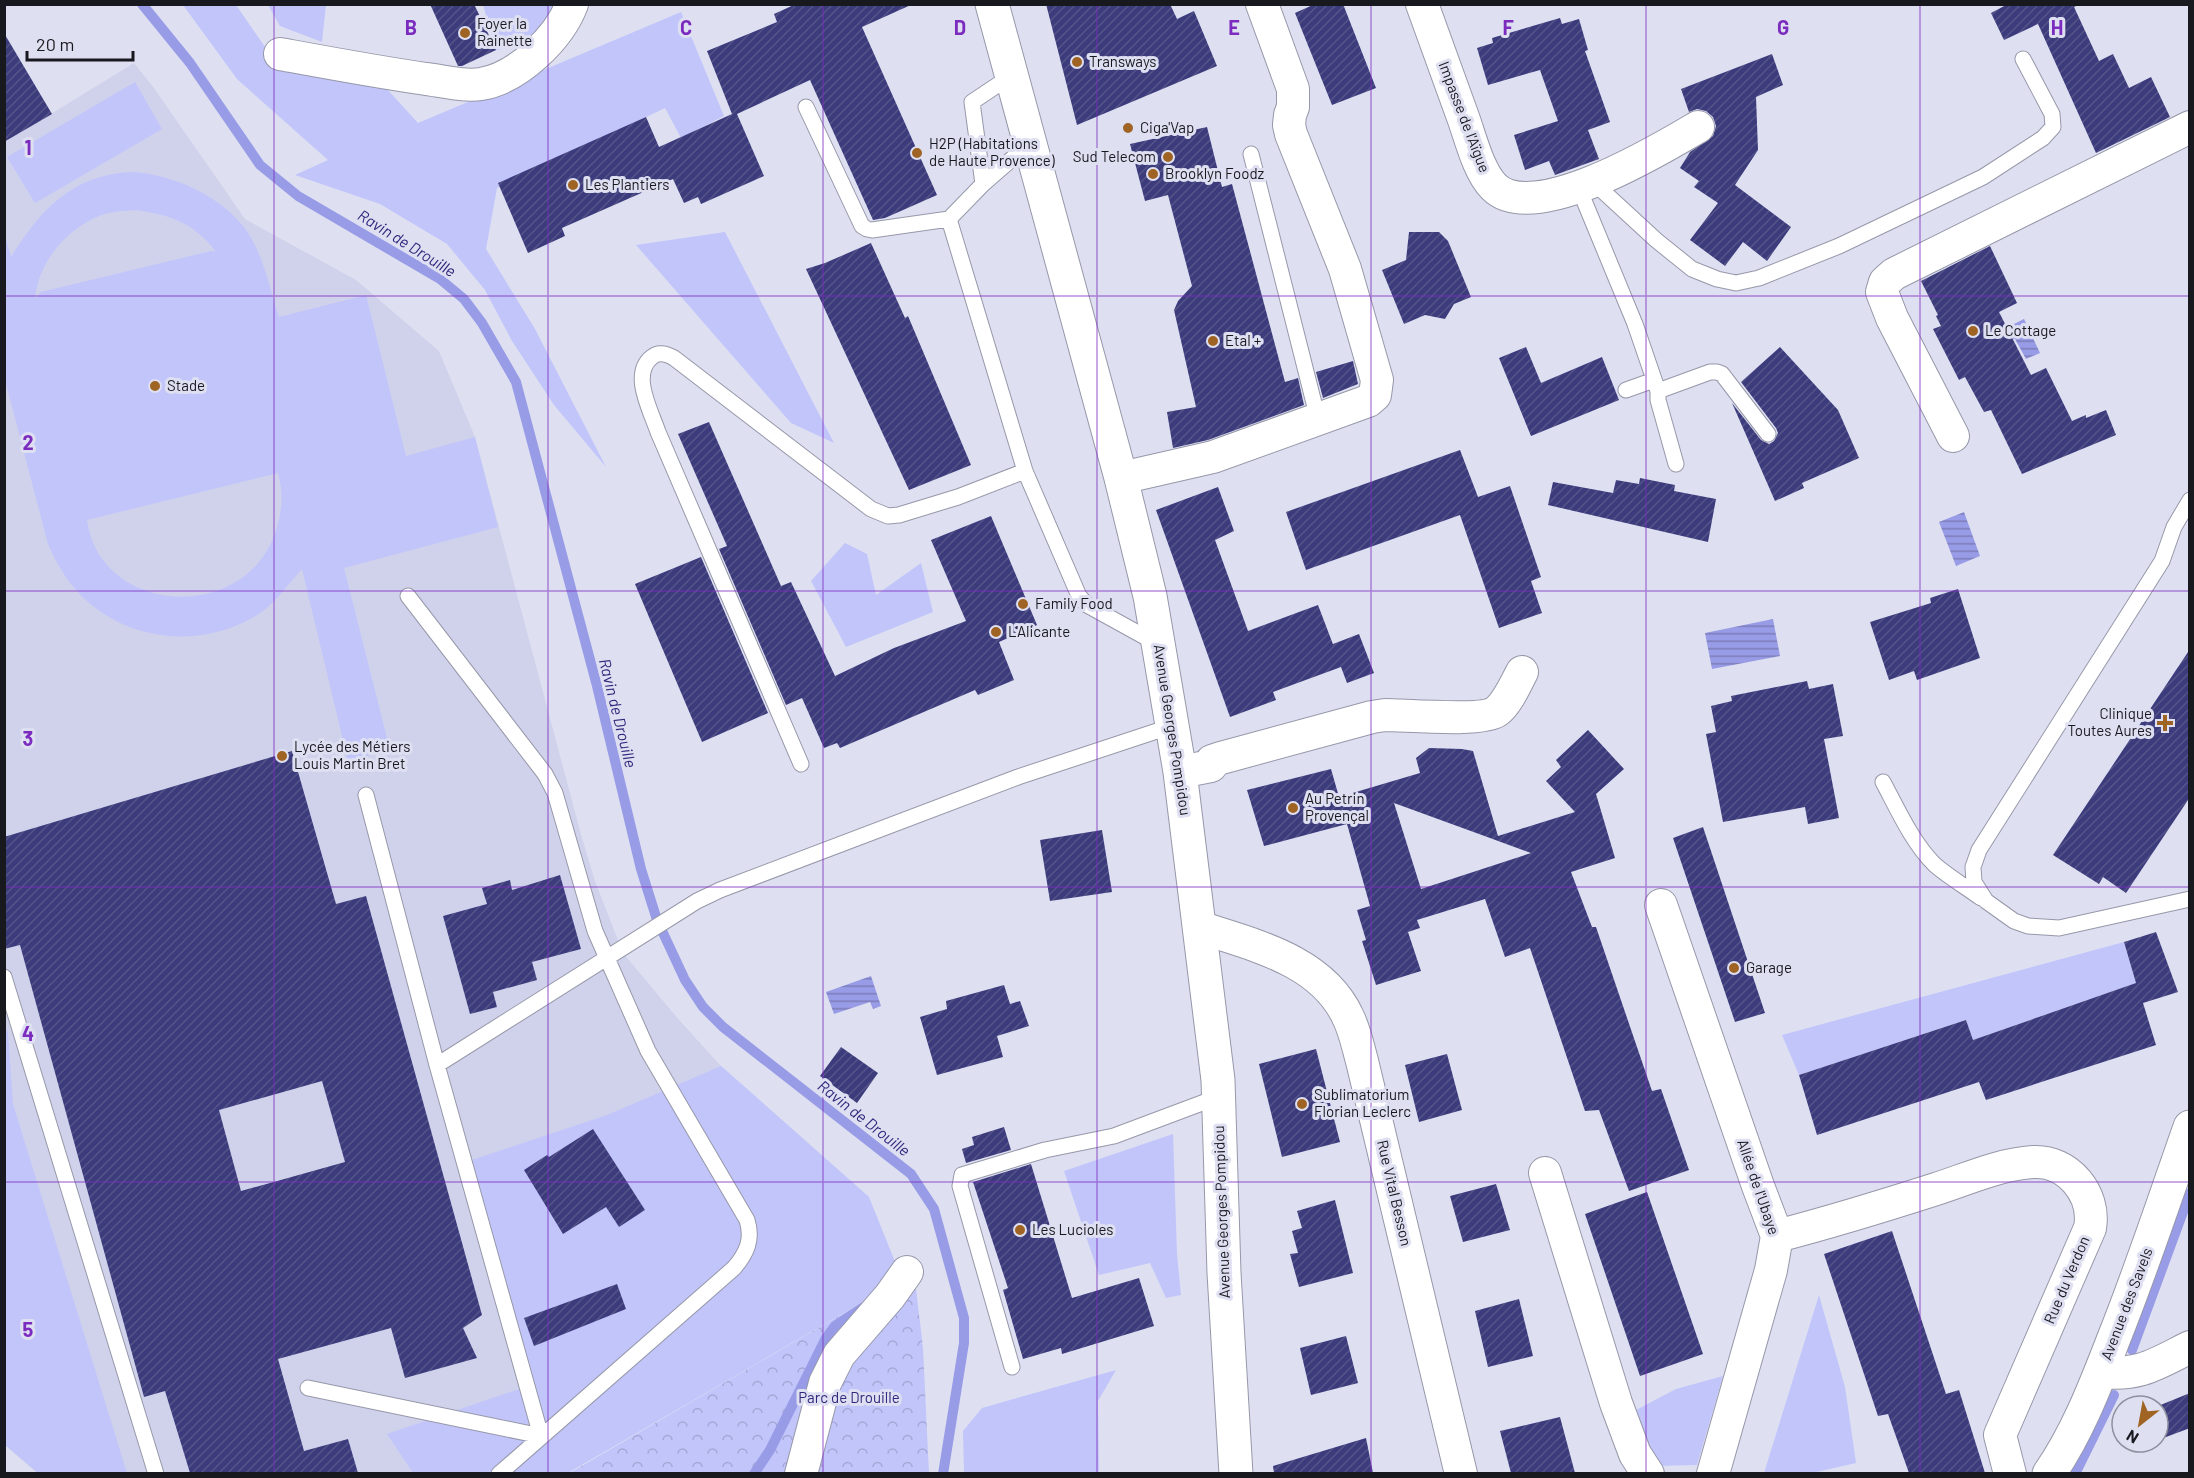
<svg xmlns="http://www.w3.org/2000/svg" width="2194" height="1478" viewBox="0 0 2194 1478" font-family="Barlow,sans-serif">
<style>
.built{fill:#d0d2ec}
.green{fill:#c1c5fa;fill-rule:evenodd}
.park{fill:url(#park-crowns)}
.water{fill:url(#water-rules)}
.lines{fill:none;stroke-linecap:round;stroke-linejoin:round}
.stream{stroke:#989be6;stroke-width:10}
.building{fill:url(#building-hatch);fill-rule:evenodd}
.lane-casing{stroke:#9698a9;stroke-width:17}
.street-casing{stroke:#9698a9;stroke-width:34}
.secondary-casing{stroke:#9698a9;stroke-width:35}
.lane{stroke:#fff;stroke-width:15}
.street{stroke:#fff;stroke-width:32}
.secondary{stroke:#fff;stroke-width:33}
.grid{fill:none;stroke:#7b2cbf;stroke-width:1.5;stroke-opacity:0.55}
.poi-dot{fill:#9f6424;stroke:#dee0f2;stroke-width:2}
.labels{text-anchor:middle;stroke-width:6;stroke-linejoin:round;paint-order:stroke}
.poi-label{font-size:15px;fill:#18181f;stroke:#dee0f2;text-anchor:start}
.street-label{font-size:15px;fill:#18181f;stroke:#dee0f2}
.park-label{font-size:15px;fill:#31277c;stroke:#dee0f2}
.water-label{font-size:16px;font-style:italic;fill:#31277c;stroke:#dee0f2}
.grid-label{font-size:20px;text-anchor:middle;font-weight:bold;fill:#7b2cbf;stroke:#dee0f2;stroke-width:6;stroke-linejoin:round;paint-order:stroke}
</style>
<defs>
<pattern id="park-crowns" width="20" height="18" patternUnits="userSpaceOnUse" patternTransform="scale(1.5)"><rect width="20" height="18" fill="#c1c5fa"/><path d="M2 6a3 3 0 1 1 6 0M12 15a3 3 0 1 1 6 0" fill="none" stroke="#a5a8d6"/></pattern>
<pattern id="water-rules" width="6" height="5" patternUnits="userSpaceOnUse" patternTransform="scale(1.5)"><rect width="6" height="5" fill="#989be6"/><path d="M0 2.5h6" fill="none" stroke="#7b7dba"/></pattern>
<pattern id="building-hatch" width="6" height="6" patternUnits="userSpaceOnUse" patternTransform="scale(1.5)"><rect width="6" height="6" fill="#3c3b7c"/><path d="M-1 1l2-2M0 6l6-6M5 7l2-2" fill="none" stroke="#555489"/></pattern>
</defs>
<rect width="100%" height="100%" fill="#dee0f2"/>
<path class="built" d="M 134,63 L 154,88 L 245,219 L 356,280 L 439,351 L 475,437 L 582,838 L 595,881 L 623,953 L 680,1021 L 721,1066 L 869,1197 L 568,1473 L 38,1474 L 5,1445 L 5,142 Z"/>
<path class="green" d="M 183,5 L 236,5 L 281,70 L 386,88 L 418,123 L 681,12 L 724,116 L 681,138 L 665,108 L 497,188 L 486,249 L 535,329 L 606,467 L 554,405 L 512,341 L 485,290 L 447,244 L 380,204 L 295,175 L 328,160 L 237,79 Z
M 268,5 L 326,5 L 322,42 L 280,26 Z
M 483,5 L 559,5 L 533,44 L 496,50 Z
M 135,82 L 162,129 L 35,203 L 7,157 Z
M 133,172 C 173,175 217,194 243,226 C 263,251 269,287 279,317 L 366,295 L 406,456 L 475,437 L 498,527 L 344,568 L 390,750 L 348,761 L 302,569 C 287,585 274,606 254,617 C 193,652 115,639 71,584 C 61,571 54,558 48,544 L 5,380 L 5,236 L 11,257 C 41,209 73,174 133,172 ZM 136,210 C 170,215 195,223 216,252 L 211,251 L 41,292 L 35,299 C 38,263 65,230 99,216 C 111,211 124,211 136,210 ZM 278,473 C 283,492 283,507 277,527 C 250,625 100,617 87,520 Z
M 725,232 L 834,443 L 791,423 L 636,245 Z
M 845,543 L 867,554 L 876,595 L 921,563 L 933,612 L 846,647 L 811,581 Z
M 2124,942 L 2136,983 L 1973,1040 L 1966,1020 L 1799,1075 L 1782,1035 Z
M 4,1023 L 8,1033 L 13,1104 L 127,1473 L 38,1473 L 5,1445 Z
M 721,1066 L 869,1197 L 902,1279 L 568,1473 L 413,1473 L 387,1434 L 525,1387 L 463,1163 L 607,1115 Z
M 1173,1134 L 1177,1254 L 1181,1295 L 1166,1298 L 1150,1263 L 1099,1275 L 1064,1171 Z
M 1819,1295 L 1845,1387 L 1856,1463 L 1812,1473 L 1764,1473 Z
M 1116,1370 L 1098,1401 L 1099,1473 L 964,1473 L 963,1431 L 982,1408 Z
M 1723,1376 L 1697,1465 L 1656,1466 L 1636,1410 L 1676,1389 Z"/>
<path class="park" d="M 913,1263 L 923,1348 L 929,1473 L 568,1474 L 902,1279 Z"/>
<path class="water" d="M 2024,319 L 2040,353 L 2026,359 L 2015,339 L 2010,338 L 2004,329 Z
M 1964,512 L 1980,556 L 1956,566 L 1939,522 Z
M 1773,619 L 1780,656 L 1712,669 L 1705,633 Z
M 871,976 L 881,1006 L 873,1009 L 870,1002 L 834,1014 L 826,992 Z"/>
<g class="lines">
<path class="stream" d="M 142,4 L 190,63 L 260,165 L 298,196 L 440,279 L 464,299 L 482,323 L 516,382 L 597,686 L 641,869 L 657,920 L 685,980 L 703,1007 L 723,1027 L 911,1174 L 934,1209 L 964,1318 L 964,1343 L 943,1474
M 2132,1350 L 2190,1193
M 754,1474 L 770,1450 L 826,1338 L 835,1326 L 867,1305
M 2075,1474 L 2114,1395"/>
</g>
<path class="building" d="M 430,4 L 474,4 L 496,50 L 462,66 L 458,66 Z
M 796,4 L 913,4 L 862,27 L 937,195 L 885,218 L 873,220 L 810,80 L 737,114 L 764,176 L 701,204 L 698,197 L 684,203 L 673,179 L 562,228 L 565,236 L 528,253 L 498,183 L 646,117 L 659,147 L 732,114 L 707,51 L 777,22 L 774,14 Z
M 1046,4 L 1170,4 L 1177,19 L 1194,11 L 1217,66 L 1077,125 Z
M 1315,4 L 1343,4 L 1376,88 L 1332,105 L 1295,13 Z
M 2008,4 L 2080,4 L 2074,7 L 2099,61 L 2113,54 L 2129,88 L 2151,77 L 2170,117 L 2096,153 L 2038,24 L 2004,40 L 1991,13 Z
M 1560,18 L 1562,24 L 1579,19 L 1588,50 L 1585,51 L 1610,122 L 1588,130 L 1599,159 L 1555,175 L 1549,161 L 1525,170 L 1514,135 L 1558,121 L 1540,70 L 1488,85 L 1477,48 L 1493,43 L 1492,38 Z
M 4,33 L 52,114 L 4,142 Z
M 1772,54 L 1783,85 L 1756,97 L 1758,150 L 1735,185 L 1791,227 L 1767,261 L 1743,242 L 1725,266 L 1690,240 L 1718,203 L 1694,187 L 1699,181 L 1680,168 L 1690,152 L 1713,136 L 1716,126 L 1713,117 L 1706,111 L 1697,109 L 1689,112 L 1681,89 Z
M 1207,127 L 1222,187 L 1232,184 L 1285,382 L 1298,378 L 1304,405 L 1208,440 L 1173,448 L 1167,412 L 1196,407 L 1174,310 L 1178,301 L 1192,286 L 1168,195 L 1145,201 L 1130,144 Z
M 1409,232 L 1439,232 L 1448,241 L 1471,297 L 1454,304 L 1445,319 L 1425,315 L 1404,324 L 1382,270 L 1406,260 Z
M 871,243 L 905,318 L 908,316 L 971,465 L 909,490 L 806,269 L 825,263 Z
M 1990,246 L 2017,303 L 1999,312 L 2031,375 L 2046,368 L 2072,421 L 2086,415 L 2086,418 L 2106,410 L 2116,435 L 2022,474 L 1991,410 L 1984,412 L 1965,377 L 1959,380 L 1933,329 L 1941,326 L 1936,316 L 1938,315 L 1921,281 Z
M 1526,347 L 1541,383 L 1602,357 L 1619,400 L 1531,436 L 1499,358 Z
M 1780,347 L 1838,410 L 1859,458 L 1802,483 L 1804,488 L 1775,501 L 1732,403 L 1761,440 L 1769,444 L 1774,441 L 1778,433 L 1776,428 L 1741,382 Z
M 1353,361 L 1358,384 L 1323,398 L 1316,372 Z
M 709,422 L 781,586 L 791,582 L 835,676 L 894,648 L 966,621 L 931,540 L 991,516 L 1037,625 L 999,642 L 1014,680 L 978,695 L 975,690 L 840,748 L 837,743 L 824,748 L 802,698 L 786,705 L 719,549 L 727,546 L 678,434 Z
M 1460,450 L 1478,497 L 1510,486 L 1541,577 L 1531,581 L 1542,613 L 1499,628 L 1460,515 L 1306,570 L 1286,512 Z
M 1640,478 L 1675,485 L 1674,491 L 1716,499 L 1708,542 L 1548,505 L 1553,482 L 1613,493 L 1616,480 L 1639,484 Z
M 1218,487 L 1234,531 L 1215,540 L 1248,631 L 1318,605 L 1334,647 L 1333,644 L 1359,634 L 1374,673 L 1347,683 L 1341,667 L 1273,692 L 1276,700 L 1230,717 L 1156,510 Z
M 701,557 L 768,713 L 702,742 L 635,584 Z
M 1958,589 L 1980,658 L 1917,680 L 1914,671 L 1889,680 L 1870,622 L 1931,603 L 1930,598 Z
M 2190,649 L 2190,797 L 2126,893 L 2103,877 L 2099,884 L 2053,855 Z
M 1807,681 L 1809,689 L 1833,684 L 1843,736 L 1824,739 L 1839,818 L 1808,824 L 1805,807 L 1723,822 L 1706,734 L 1716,732 L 1711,706 L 1732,701 L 1731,696 Z
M 1588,730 L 1624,769 L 1596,794 L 1615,858 L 1571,872 L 1592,927 L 1596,927 L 1652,1091 L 1661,1089 L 1689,1170 L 1629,1191 L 1599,1110 L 1585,1111 L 1530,948 L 1505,957 L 1485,899 L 1417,920 L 1420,928 L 1408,932 L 1421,971 L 1376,985 L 1362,941 L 1366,940 L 1357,910 L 1370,906 L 1347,824 L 1264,846 L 1247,790 L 1331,769 L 1339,797 L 1420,773 L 1416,758 L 1429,748 L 1462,749 L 1473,751 L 1498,836 L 1575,812 L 1546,781 L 1561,767 L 1556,760 ZM 1394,803 L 1490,838 L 1531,853 L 1421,889 Z
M 292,751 L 336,904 L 366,896 L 482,1315 L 463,1328 L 477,1358 L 405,1378 L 391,1328 L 278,1359 L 304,1451 L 348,1439 L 358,1473 L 190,1473 L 165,1391 L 144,1397 L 20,945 L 4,949 L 4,837 ZM 322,1081 L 345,1162 L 241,1191 L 219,1110 Z
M 1703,827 L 1765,1013 L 1735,1022 L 1673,838 Z
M 1102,830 L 1112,892 L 1050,901 L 1040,840 Z
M 560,875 L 581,949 L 532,962 L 537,980 L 493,992 L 497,1007 L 470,1014 L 443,916 L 487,904 L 482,888 L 510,880 L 512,890 Z
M 2156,932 L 2178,992 L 2143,1003 L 2156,1045 L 1986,1100 L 1979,1082 L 1817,1135 L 1799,1075 L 1966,1020 L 1973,1040 L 2136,983 L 2124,942 Z
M 1004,985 L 1010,1004 L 1020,1001 L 1029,1026 L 997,1036 L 1003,1057 L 937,1075 L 920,1017 L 947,1009 L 946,1001 Z
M 841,1047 L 878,1073 L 857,1103 L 820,1076 Z
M 1316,1049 L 1340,1142 L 1282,1157 L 1259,1064 Z
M 1447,1054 L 1462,1110 L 1419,1122 L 1405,1065 Z
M 1004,1127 L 1011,1150 L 966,1163 L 962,1149 L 974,1145 L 972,1137 Z
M 593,1129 L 645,1210 L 619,1227 L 606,1207 L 563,1234 L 524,1170 L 547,1155 L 549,1157 Z
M 1031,1164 L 1072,1298 L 1139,1278 L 1154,1326 L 1062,1354 L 1061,1348 L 1023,1359 L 1003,1290 L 1008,1288 L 973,1182 Z
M 1496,1184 L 1510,1230 L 1463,1242 L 1450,1196 Z
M 1647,1192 L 1703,1354 L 1640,1376 L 1585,1214 Z
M 1335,1200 L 1353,1273 L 1299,1287 L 1290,1254 L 1298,1253 L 1292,1231 L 1302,1228 L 1297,1211 Z
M 1892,1231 L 1946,1394 L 1959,1390 L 1985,1473 L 1909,1473 L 1888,1414 L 1878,1416 L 1824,1254 Z
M 617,1284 L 626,1309 L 534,1346 L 524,1318 Z
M 1519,1299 L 1533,1356 L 1488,1367 L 1475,1311 Z
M 1346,1336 L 1358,1383 L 1311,1395 L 1300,1348 Z
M 2190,1393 L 2190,1428 L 2158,1440 L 2158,1406 Z
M 1560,1417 L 1575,1473 L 1511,1473 L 1500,1431 Z
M 1366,1438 L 1373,1473 L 1274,1473 L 1273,1466 Z"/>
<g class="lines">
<g class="lane-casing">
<path id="lane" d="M 1011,76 L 972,102 L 983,184 L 949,219 L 1025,471 L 1079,596 L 1087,605 L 1156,643
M 806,107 L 862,226 L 867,229 L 872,230 L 949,219
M 1251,154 L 1318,419
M 1593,182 L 1656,240 L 1692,269 L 1717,279 L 1736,283 L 1759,278 L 1839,246 L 1983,177 L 2043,138 L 2053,127 L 2052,114 L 2023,59
M 983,184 L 1029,144
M 1578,186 L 1635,324 L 1658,391 L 1658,400 L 1676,464
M 1626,390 L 1654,380
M 1658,391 L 1710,372 L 1717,372 L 1722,374 L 1768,434
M 2190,500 L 2174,527 L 2162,561 L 1979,850 L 1973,867 L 1974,882 L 1986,901 L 2014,921 L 2028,926 L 2059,928 L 2190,899
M 408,596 L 545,774 L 555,793 L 595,931 L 648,1051 L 747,1220 C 753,1239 747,1253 734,1268 L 499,1474
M 801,764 L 658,432 C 651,411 630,374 652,357 C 659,351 667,354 674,358 L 871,509 L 888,516 L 899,515 L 958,497 L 1025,471
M 1883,782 C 1898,810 1912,842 1935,865 C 1949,877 1966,887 1981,898
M 366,795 L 437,1065 L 697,901 L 720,890 L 1018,777 L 1172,726
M 4,977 L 156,1474
M 1012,1367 L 960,1186 L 962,1175 L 1045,1150 L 1114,1136 L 1218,1097
M 308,1388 L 541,1436 L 437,1065"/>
</g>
<g class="street-casing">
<path id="street" d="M 1422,4 C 1436,43 1450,82 1464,120 C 1471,140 1479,172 1494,187 C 1533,226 1659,150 1698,127
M 280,54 C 329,63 377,72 426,79 C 444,81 464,87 481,84 C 518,78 559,38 572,4
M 1953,436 L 1892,318 L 1882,292 L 1885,282 L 1894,274 L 2190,127
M 1121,478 L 1213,457 L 1368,401 L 1375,395 L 1377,380 L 1345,269 L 1291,134 L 1289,125 L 1290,115 L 1293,107 L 1293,89 L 1262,4
M 1180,772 L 1211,766 L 1212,761 L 1221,758 L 1372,717 L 1385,715 C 1406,715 1483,722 1497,711 C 1508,702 1515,685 1522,672
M 1661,905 L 1758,1186 L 1777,1236 L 1771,1270 L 1713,1474
M 1199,927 C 1253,945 1322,960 1348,1017 C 1355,1031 1358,1047 1362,1061 L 1461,1474
M 1545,1173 L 1616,1403 L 1635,1454 L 1648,1474
M 1777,1236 C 1831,1222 1883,1206 1936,1189 C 1967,1179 2000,1164 2033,1162 C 2068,1160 2096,1194 2090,1228 L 2000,1435 L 2010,1474
M 2101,1372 C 2140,1376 2156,1364 2190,1347
M 801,1474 L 825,1383 L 839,1355 L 890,1296 L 907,1272"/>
</g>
<g class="secondary-casing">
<path id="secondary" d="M 992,4 L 1121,478 L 1150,596 L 1180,772 L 1218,1080 L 1224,1273 L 1236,1474
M 2049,1474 C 2078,1432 2096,1384 2114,1338 C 2142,1268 2165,1198 2190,1127"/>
</g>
<use href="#lane" class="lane"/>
<use href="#street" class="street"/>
<use href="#secondary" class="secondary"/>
</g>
<path class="grid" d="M 274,4 L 274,1474M 548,4 L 548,1474M 823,4 L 823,1474M 1097,4 L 1097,1474M 1371,4 L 1371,1474M 1646,4 L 1646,1474M 1920,4 L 1920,1474M 4,296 L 2190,296M 4,591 L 2190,591M 4,887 L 2190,887M 4,1182 L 2190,1182"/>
<g class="poi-dot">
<circle cx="465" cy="33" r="6"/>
<circle cx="1077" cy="62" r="6"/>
<circle cx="1128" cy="128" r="6"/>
<circle cx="917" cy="153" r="6"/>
<circle cx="1168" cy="157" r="6"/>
<circle cx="1153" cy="174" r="6"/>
<circle cx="573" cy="185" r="6"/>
<circle cx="1973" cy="331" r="6"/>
<circle cx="1213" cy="341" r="6"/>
<circle cx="155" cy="386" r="6"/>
<circle cx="1023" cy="604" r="6"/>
<circle cx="996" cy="632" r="6"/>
<path d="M2162 714h6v6h6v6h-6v6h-6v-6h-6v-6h6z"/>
<circle cx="282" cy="756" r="6"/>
<circle cx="1293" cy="808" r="6"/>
<circle cx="1734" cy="968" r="6"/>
<circle cx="1302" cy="1104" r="6"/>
<circle cx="1020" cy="1230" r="6"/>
</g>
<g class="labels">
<g class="poi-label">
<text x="477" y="29">Foyer la<tspan x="477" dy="17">Rainette</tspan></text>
<text x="1089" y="67">Transways</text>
<text x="1140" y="133">Ciga'Vap</text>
<text x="929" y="149">H2P (Habitations<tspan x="929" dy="17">de Haute Provence)</tspan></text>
<text x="1156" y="162" text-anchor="end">Sud Telecom</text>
<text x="1165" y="179">Brooklyn Foodz</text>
<text x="585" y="190">Les Plantiers</text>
<text x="1985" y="336">Le Cottage</text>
<text x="1225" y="346">Etal +</text>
<text x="167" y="391">Stade</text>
<text x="1035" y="609">Family Food</text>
<text x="1008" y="637">L'Alicante</text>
<text x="2152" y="719" text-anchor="end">Clinique<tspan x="2152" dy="17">Toutes Aures</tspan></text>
<text x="294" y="752">Lycée des Métiers<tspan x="294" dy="17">Louis Martin Bret</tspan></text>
<text x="1305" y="804">Au Petrin<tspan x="1305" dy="17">Provençal</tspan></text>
<text x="1746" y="973">Garage</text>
<text x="1314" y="1100">Sublimatorium<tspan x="1314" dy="17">Florian Leclerc</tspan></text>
<text x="1032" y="1235">Les Lucioles</text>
</g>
<g class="street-label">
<text transform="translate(1464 117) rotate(69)" y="5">Impasse de l'Aïgue</text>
<text transform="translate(1172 730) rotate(81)" y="5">Avenue Georges Pompidou</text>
<text transform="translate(1758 1187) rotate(71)" y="5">Allée de l'Ubaye</text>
<text transform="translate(1394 1193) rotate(77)" y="5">Rue Vital Besson</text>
<text transform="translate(1222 1212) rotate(-92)" y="5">Avenue Georges Pompidou</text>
<text transform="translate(2067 1280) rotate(-67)" y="5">Rue du Verdon</text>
<text transform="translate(2127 1304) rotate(-69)" y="5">Avenue des Savels</text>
</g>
<g class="park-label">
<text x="849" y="1403">Parc de Drouille</text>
</g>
<g class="water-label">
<text transform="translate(407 243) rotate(32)" y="6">Ravin de Drouille</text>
<text transform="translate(618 713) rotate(76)" y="6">Ravin de Drouille</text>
<text transform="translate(864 1118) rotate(38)" y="6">Ravin de Drouille</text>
</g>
</g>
<g class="grid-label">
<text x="411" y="35">B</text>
<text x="686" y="35">C</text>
<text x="960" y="35">D</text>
<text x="1234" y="35">E</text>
<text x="1508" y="35">F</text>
<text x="1783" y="35">G</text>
<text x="2057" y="35">H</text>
<text x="28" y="155">1</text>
<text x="28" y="450">2</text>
<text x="28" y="746">3</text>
<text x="28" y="1041">4</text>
<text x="28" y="1337">5</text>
</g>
<rect width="2194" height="1478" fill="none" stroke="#18181f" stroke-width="12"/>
<g transform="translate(2140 1424) rotate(211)"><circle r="28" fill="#dee0f2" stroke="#8f909e" stroke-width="1.5"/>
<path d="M0-4.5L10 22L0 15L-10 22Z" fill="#9f6424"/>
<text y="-9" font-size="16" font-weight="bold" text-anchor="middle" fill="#18181f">N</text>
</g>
<path d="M27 51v9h106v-9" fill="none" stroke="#18181f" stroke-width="3"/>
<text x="36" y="51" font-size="18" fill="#18181f" stroke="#dee0f2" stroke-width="4.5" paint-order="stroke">20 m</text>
</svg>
